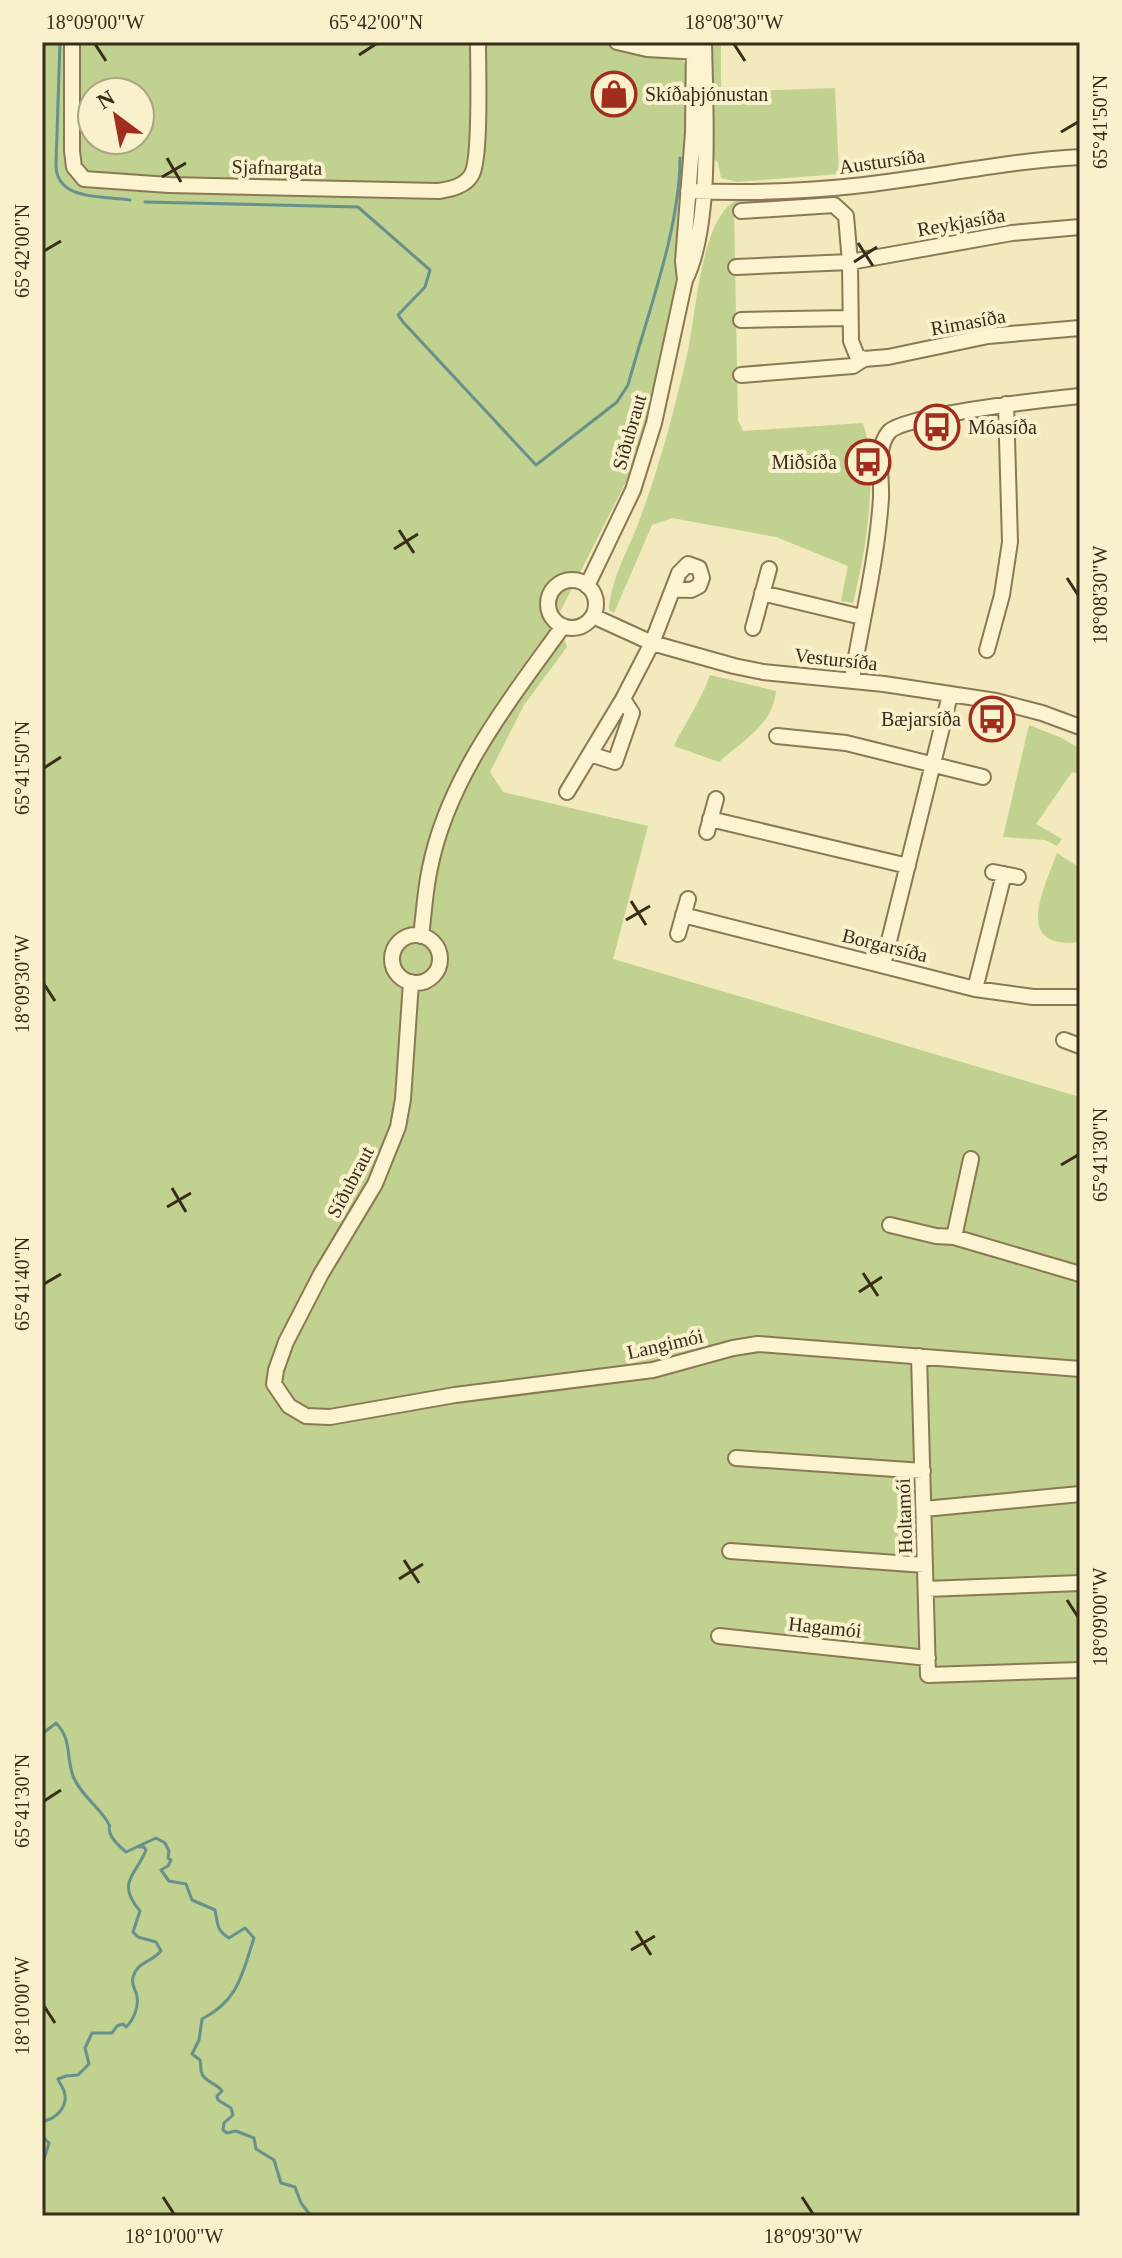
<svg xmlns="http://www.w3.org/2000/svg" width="1122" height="2258" viewBox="0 0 1122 2258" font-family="Georgia,serif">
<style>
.green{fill:#c1d18f;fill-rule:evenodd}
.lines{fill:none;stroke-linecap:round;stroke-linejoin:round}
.stream{stroke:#67918c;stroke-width:3}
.minor-casing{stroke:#8b7854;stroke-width:18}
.minor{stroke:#fcf4d0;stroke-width:14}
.ticks{fill:none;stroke:#392d1a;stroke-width:3}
.labels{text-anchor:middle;stroke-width:8;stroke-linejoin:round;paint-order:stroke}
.poi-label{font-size:20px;fill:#392d1a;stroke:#f9f1cc;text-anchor:start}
.street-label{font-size:20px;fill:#392d1a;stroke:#f9f1cc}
.neatline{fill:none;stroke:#392d1a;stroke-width:3}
.ticks-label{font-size:20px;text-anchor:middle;fill:#392d1a}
</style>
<rect width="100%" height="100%" fill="#f2e9bc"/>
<path class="green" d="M 42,42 L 672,42 L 673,55 L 682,59 L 688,69 L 686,143 L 674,301 L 656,386 L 634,466 L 557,618 L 567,647 L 524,705 L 490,772 L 503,792 L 648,826 L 613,959 L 1080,1097 L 1080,2216 L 42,2216 ZM 92,92 L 140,92 L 140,140 L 92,140 Z
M 706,42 L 721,42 L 721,92 L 835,88 L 839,174 L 737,182 L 721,178 L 718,163 L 707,153 Z
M 836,193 L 837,200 L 734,209 L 738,420 L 743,431 L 863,423 L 870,449 L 866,454 L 866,466 L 871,468 C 870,519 865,553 853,603 L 841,601 L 848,566 L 776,537 L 672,518 L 652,525 L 614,613 L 609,610 C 611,579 627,553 638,524 C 658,472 673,415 686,360 C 696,321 699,222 735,201 Z
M 710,675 L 776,691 C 773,725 743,740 719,762 L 674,746 C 686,721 701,701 710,675 Z
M 1029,725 L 1062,738 L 1080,749 L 1080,774 L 1072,772 L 1036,824 L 1062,839 L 1057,846 L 1045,840 L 1003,837 Z
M 1057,853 L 1080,868 L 1080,942 C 1012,950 1044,889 1057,853 Z"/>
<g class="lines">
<path class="stream" d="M 60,42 L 56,164 C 55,201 103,196 130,200
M 145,202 L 358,207 L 430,270 L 425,287 L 398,315 L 403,322 L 536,465 L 617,402 L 628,385 C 647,315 680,229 680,158
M 42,1734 L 56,1723 C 72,1739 66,1757 73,1776 C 80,1794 98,1806 107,1821 C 113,1831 107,1822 110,1833 C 112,1840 120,1847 126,1852 L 156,1838 L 165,1843 L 169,1851 L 168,1858 L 171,1860 L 168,1866 L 161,1870 L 169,1881 L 186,1884 L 192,1900 L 215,1910 C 218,1924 216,1930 229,1938 L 245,1928 L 254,1938 C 242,1974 239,2000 202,2019 L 199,2040 L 192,2054 L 200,2060 C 201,2064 201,2067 201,2071 C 203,2082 217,2083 222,2091 L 217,2096 L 218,2100 L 231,2108 L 233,2115 L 224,2123 L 223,2130 L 227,2133 L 236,2131 L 254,2138 L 256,2149 L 274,2160 L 281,2183 L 295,2187 L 301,2203 L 311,2216
M 42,2121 C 56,2120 69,2106 64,2091 C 63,2087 59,2083 58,2079 L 66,2076 L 78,2075 L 89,2064 L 85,2048 L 92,2033 L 112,2033 L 117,2026 L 123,2024 L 126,2027 C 133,2021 139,2007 137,1997 C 136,1988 131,1987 133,1977 C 137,1962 152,1962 161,1951 L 156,1942 L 138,1937 L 133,1932 L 140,1911 C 116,1882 135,1877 146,1850 L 144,1847 L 139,1847
M 42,2136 L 49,2143 L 42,2166"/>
<g class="minor-casing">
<path id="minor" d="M 72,42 L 72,151 L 74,167 L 84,179 L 169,185 L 439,191 C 451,189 466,186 472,174 C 481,157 478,67 478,42
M 617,42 L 647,49 L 700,52
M 688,191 C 743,193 800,192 854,186 C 930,178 1004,161 1080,157
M 741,211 L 834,205 L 846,216 L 850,262 L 851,341 L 857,356 L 864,359 L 888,357 L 988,336 L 1080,328
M 736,267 L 850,262 L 1012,233 L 1080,227
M 685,280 L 683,261 L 693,133 L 694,42
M 741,320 L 850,318
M 741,375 L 853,366 L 864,359
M548 604a24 24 0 1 1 48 0a24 24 0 1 1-48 0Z
M 587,586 L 633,490 L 654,423 L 685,280 C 713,225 705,106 704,42
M 762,593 L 862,617
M 593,616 L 652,643 L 734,666 L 763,672 L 884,684 L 996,701 L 1042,713 L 1080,727
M 753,628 L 769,569
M 987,650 L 1002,595 L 1010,542 L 1006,404
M 852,680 C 862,619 877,560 881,498 C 882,479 875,448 889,432 C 904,415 1050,399 1080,396
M 777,736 L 846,743 L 983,777
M 590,754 L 615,762 L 632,713 L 623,699
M 567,792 L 623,699 L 652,643 L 679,573 L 688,564 L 699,568 L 702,578 L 699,586 L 691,590 L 673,589
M 710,819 L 908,866
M 707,832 L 716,799
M 993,872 L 1018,877
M 683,915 L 975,989 L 1033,997 L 1080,997
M 678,934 L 688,899
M392 959a24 24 0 1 1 48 0a24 24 0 1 1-48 0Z
M 421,936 C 424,914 425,890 430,868 C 448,777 510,700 563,626
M 883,965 L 950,695
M 411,982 L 403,1099 L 398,1127 L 375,1184 L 321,1274 L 286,1342 L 276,1370 L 274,1384 L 289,1406 L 306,1416 L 330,1417 L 455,1395 L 653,1370 L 733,1348 L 758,1344 L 1080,1369
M 975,989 L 1004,874
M 1064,1040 L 1080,1046
M 890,1225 L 936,1236 L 954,1237 L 1080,1274
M 954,1237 L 971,1159
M 919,1356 L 928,1675 L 1080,1670
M 736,1458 L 923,1471
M 924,1509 L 1080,1494
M 730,1551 L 925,1565
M 926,1589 L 1080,1583
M 719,1636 L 928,1658"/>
</g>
<use href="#minor" class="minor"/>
</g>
<path class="ticks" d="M 95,44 L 106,61M 734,44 L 745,61M 359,55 L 376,44M 1061,132 L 1078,122M 167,158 L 181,182M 162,177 L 186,163M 858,243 L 873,266M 44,251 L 61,241M 854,262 L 877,247M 399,530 L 414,553M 394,549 L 418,534M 1067,578 L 1078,595M 44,768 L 61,757M 631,901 L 646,925M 626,920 L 650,906M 44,984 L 55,1001M 1061,1165 L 1078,1155M 172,1188 L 186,1212M 167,1207 L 191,1193M 863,1273 L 878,1296M 44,1284 L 61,1274M 859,1292 L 882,1277M 404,1560 L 419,1583M 399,1579 L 423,1564M 1067,1600 L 1078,1617M 44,1801 L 61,1790M 636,1931 L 651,1955M 631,1950 L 655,1936M 44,2006 L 55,2023M 163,2197 L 174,2214M 802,2197 L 813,2214"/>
<defs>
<g id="shop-ring" transform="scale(2.3)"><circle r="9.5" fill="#f9f1cc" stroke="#a02d1e" stroke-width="1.5"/><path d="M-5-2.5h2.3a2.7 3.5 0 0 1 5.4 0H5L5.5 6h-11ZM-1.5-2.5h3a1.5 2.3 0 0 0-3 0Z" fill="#a02d1e"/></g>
<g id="bus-ring" transform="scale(2.3)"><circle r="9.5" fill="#f9f1cc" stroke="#a02d1e" stroke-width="1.5"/><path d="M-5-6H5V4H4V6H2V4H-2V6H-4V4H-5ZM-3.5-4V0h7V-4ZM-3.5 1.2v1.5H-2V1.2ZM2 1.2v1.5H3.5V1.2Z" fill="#a02d1e"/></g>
</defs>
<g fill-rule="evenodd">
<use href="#shop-ring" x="614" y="94"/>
<use href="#bus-ring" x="937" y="427"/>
<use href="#bus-ring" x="868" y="462"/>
<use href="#bus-ring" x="992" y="719"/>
</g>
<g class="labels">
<g class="poi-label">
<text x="645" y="101">Skíðaþjónustan</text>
<text x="968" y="434">Móasíða</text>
<text x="837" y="469" text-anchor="end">Miðsíða</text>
<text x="961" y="726" text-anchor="end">Bæjarsíða</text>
</g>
<g class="street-label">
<text transform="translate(882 161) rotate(-8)" y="7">Austursíða</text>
<text transform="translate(277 167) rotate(1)" y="7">Sjafnargata</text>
<text transform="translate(961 222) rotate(-10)" y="7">Reykjasíða</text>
<text transform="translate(968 322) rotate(-10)" y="7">Rimasíða</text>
<text transform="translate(629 432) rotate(-74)" y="7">Síðubraut</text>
<text transform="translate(836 659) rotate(6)" y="7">Vestursíða</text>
<text transform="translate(885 945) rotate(14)" y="7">Borgarsíða</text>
<text transform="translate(350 1182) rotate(-62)" y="7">Síðubraut</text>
<text transform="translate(665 1344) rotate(-13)" y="7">Langimói</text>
<text transform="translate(904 1516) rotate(-92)" y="7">Holtamói</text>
<text transform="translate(825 1627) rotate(6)" y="7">Hagamói</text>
</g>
</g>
<rect width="1122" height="2258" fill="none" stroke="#f9f1cc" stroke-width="88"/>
<g transform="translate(116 116) rotate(328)"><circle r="38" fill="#f9f1cc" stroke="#aca385" stroke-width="2"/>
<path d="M0-6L14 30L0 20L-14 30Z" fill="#a02d1e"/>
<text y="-12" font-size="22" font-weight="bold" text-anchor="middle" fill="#392d1a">N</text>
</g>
<rect x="44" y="44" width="1034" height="2170" class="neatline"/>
<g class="ticks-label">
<text x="95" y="29">18°09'00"W</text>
<text x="376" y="29">65°42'00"N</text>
<text x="734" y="29">18°08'30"W</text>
<text transform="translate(1100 122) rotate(-90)" y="7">65°41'50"N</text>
<text transform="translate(22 251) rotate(-90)" y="7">65°42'00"N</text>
<text transform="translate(1100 595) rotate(-90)" y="7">18°08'30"W</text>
<text transform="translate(22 768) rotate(-90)" y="7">65°41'50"N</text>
<text transform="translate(22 984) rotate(-90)" y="7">18°09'30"W</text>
<text transform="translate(1100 1155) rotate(-90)" y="7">65°41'30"N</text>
<text transform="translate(22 1284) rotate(-90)" y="7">65°41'40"N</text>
<text transform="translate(1100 1617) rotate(-90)" y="7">18°09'00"W</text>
<text transform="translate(22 1801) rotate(-90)" y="7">65°41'30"N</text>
<text transform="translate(22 2006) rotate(-90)" y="7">18°10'00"W</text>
<text x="174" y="2243">18°10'00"W</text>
<text x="813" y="2243">18°09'30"W</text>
</g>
</svg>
